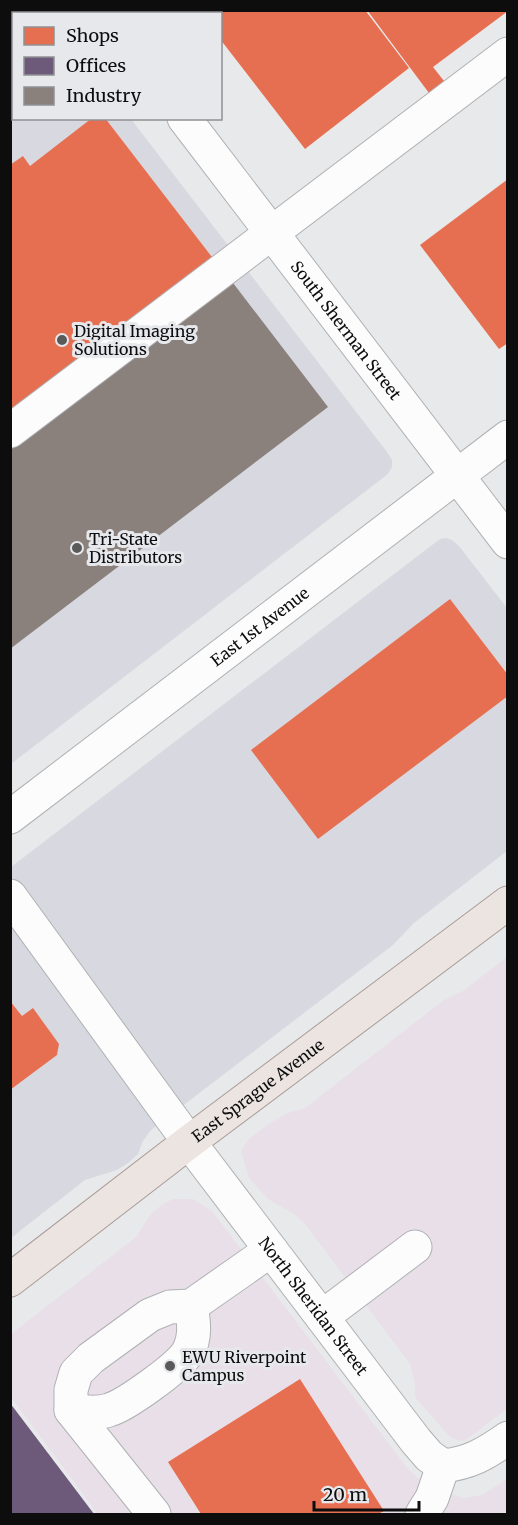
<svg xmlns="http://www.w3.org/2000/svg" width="518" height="1525" viewBox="0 0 518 1525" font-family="Merriweather,serif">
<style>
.built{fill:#d8d9e0}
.education{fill:#e9dfe9}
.shops{fill:#e76f51}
.offices{fill:#6d597a}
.industry{fill:#8a817c}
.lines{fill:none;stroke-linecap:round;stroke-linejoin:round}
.minor-casing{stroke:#b0b1b3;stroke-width:35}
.major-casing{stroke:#aa9c98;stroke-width:35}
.minor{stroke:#fcfcfc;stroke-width:33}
.major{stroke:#ebe4e1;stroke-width:33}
.poi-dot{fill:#5a5a5b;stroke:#e7e8ec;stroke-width:2}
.labels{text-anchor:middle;stroke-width:6;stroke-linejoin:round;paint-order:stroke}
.street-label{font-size:16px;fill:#0d0d0e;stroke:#e7e8ec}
.poi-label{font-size:16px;fill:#0d0d0e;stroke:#e7e8ec;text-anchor:start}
</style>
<rect width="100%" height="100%" fill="#e8e9eb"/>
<path class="built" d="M 13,108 L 14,118 L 131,119 L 387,452 L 392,460 L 392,467 L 388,474 L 11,764 L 10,110 Z
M 446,538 L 452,540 L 459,546 L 507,608 L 507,851 L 414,923 L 393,945 L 151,1130 L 143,1141 L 138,1154 L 128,1163 L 117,1170 L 85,1180 L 11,1238 L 11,867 L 432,545 L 440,539 Z"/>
<path class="education" d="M 507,957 L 507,1409 L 467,1439 L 460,1441 L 450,1437 L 415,1397 L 415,1384 L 410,1364 L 305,1224 L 294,1214 L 268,1199 L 249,1178 L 241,1152 L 248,1140 L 267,1125 L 288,1113 L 305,1108 L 444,1000 L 463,991 Z
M 174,1199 L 193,1199 L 212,1211 L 408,1469 L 427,1486 L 464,1498 L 482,1495 L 507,1479 L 507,1514 L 98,1514 L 11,1397 L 11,1334 L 135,1238 L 151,1214 L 164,1203 Z"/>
<path class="shops" d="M 215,10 L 365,10 L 409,68 L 305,149 L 220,39 L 220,14 L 211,14 Z
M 367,10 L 508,10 L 508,11 L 433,67 L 444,81 L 429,93 Z
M 92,118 L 105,118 L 215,261 L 10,418 L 10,165 L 23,156 L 30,166 Z
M 508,179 L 508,343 L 499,349 L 420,245 Z
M 450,599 L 508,675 L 508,696 L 318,839 L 251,750 Z
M 10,1001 L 22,1016 L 33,1008 L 59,1044 L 57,1055 L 10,1090 Z
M 300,1379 L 384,1511 L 378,1514 L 201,1514 L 168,1462 Z"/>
<path class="offices" d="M 10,1403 L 94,1514 L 10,1514 Z"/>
<path class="industry" d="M 230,279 L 328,407 L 10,649 L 10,447 Z"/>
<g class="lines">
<g class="minor-casing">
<g id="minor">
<path d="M 99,10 L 102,14"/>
<path d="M 70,14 L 74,10"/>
<path d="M 10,60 L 14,57"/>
<path id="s1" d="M 184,118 L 508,542"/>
<path d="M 10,431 L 508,54"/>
<path id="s2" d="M 10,817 L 508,437"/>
<path id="s3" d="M 10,896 L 189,1142 L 416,1441 L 429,1456 L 443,1466"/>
<path d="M 322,1317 L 415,1247"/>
<path d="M 71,1410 C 83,1412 97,1414 109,1410 C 126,1405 179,1367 188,1352 C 196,1337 194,1322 191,1306"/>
<path d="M 443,1466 C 470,1463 485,1454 508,1438"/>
<path d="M 154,1514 L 71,1410 L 71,1390 L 76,1373 L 91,1358 L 150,1315 L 170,1307 L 191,1306 L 271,1250"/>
<path d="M 422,1514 L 432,1498 L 443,1466"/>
</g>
</g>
<g class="major-casing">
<g id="major">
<path id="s4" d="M 10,1280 L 189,1142 L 508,903"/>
</g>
</g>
<use href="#minor" class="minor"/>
<use href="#major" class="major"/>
</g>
<g class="poi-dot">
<circle cx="62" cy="340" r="6"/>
<circle cx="77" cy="548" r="6"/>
<circle cx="170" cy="1366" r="6"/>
</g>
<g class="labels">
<g class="street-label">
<text dy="6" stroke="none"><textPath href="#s1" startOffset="267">South Sherman Street</textPath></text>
<text dy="6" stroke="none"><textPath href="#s2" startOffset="314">East 1st Avenue</textPath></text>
<text dy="6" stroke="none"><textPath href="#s4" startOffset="312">East Sprague Avenue</textPath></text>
<text dy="6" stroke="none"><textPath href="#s3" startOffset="510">North Sheridan Street</textPath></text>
</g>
<g class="poi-label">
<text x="74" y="337">Digital Imaging<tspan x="74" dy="18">Solutions</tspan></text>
<text x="89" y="545">Tri-State<tspan x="89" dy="18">Distributors</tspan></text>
<text x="182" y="1363">EWU Riverpoint<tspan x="182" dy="18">Campus</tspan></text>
</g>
</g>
<rect width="518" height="1525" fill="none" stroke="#0d0d0e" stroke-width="24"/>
<rect x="12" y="12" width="210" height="108" fill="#e7e8ec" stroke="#909093" stroke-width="1.5"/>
<rect x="24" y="27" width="30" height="18" fill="#e76f51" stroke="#909093" stroke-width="1.5"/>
<text x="66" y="42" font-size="18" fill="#0d0d0e">Shops</text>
<rect x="24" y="57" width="30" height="18" fill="#6d597a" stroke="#909093" stroke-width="1.5"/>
<text x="66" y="72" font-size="18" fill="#0d0d0e">Offices</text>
<rect x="24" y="87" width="30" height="18" fill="#8a817c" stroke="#909093" stroke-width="1.5"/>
<text x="66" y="102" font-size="18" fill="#0d0d0e">Industry</text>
<path d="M314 1501v9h105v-9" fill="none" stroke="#0d0d0e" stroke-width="3"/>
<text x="323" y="1501" font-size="18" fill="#0d0d0e" stroke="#e7e8ec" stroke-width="4.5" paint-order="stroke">20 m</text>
</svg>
